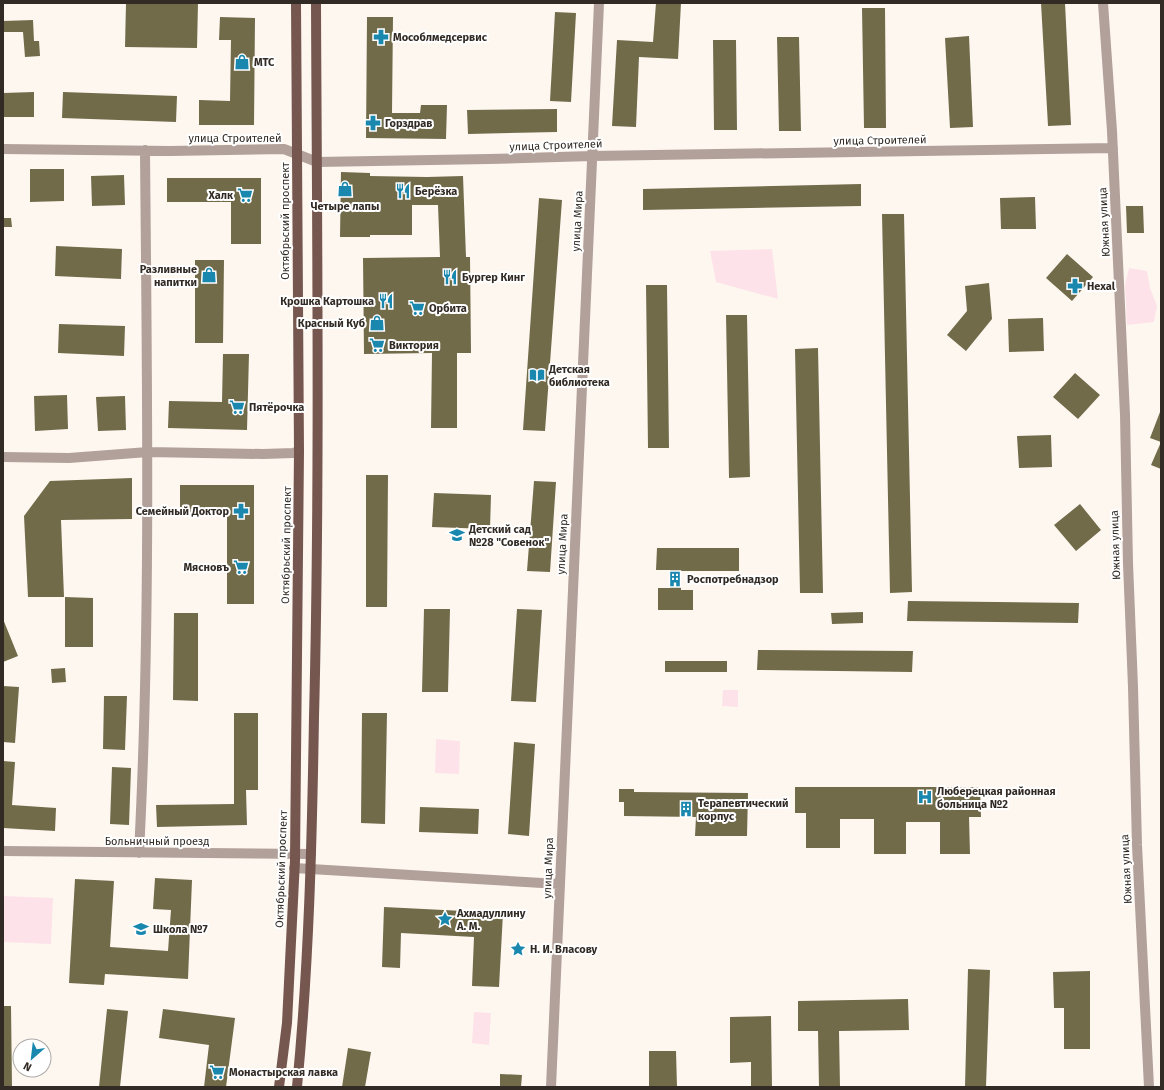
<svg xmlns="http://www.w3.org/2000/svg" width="1164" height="1090" viewBox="0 0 1164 1090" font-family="'Fira Sans',sans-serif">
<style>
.green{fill:#fde3e9}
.building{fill:#716b4a}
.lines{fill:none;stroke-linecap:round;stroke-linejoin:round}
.minor{stroke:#b2a09b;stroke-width:10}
.major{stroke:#755750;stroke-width:10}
.labels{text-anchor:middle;stroke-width:4;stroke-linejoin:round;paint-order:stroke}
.poi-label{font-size:11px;font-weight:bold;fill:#322b25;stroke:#fff;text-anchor:start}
.street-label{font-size:11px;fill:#322b25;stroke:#fff}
</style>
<rect width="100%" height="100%" fill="#fef7f0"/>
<path class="green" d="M 772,249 L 778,299 L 716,282 L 710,251 Z
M 1129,268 L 1147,271 L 1150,288 L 1157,306 L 1154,322 L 1127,325 L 1125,285 Z
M 723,690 L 738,690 L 738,707 L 722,706 Z
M 436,739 L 460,741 L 459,774 L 435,773 Z
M 3,896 L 53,898 L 51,944 L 3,942 Z
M 474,1012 L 491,1013 L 489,1045 L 472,1043 Z"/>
<path class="building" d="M 126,3 L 198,3 L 197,48 L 125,47 Z
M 656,3 L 681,3 L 678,59 L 639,57 L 636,127 L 612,126 L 617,40 L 653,42 Z
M 1041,3 L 1065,3 L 1071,125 L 1048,126 Z
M 862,8 L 885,8 L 886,128 L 864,128 Z
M 555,12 L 576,13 L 571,102 L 550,101 Z
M 220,17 L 255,18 L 254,125 L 199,125 L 199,100 L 230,101 L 231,40 L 219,40 Z
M 367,17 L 393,17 L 392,113 L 420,113 L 421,105 L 447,105 L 446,139 L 366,138 Z
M 33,20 L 34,41 L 39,41 L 40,56 L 25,57 L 23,32 L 3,32 L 3,21 Z
M 969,36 L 973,127 L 950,128 L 945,38 Z
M 777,37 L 799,37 L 801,131 L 779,131 Z
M 713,40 L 736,40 L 737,130 L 714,130 Z
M 34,92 L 34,117 L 3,117 L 3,93 Z
M 63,92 L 177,96 L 176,122 L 62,118 Z
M 557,109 L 557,132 L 468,134 L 467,110 Z
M 30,169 L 64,169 L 64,201 L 30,202 Z
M 341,172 L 370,173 L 370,176 L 427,177 L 463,176 L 466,257 L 470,257 L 471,353 L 457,353 L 457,428 L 431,428 L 432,353 L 364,354 L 363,258 L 440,257 L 438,205 L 412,205 L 412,235 L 370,235 L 370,237 L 340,237 Z
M 124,175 L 125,205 L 92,206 L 91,176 Z
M 167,178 L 261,178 L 261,244 L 231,244 L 231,202 L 167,202 Z
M 861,184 L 861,206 L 643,210 L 643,189 Z
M 1035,197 L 1036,229 L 1001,229 L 1000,198 Z
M 539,198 L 562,200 L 545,431 L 523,430 Z
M 1126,206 L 1143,206 L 1144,233 L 1127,233 Z
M 882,214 L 904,214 L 912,592 L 890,593 Z
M 3,218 L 11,218 L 12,227 L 3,227 Z
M 56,246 L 122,249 L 121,279 L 55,276 Z
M 1067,254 L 1093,277 L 1072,301 L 1046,278 Z
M 195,260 L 224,260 L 223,343 L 195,343 Z
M 989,283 L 992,319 L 966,351 L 947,335 L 967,311 L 965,286 Z
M 646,285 L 667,285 L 669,448 L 648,448 Z
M 726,315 L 747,315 L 750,477 L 729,478 Z
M 1043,318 L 1044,351 L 1009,352 L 1008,319 Z
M 59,324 L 125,326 L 124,356 L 58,353 Z
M 818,348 L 823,593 L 800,593 L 795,349 Z
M 223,354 L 249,354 L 247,430 L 168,428 L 169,401 L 222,402 Z
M 1075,373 L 1100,395 L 1078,419 L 1053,397 Z
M 67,395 L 68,429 L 35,431 L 34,396 Z
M 125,396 L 126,430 L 98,431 L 96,397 Z
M 1160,412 L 1161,412 L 1161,469 L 1151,465 L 1161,442 L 1150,438 Z
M 1051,435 L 1052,467 L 1019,468 L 1017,436 Z
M 366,475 L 388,475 L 387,607 L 366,607 Z
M 132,478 L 132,519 L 61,520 L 64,597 L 28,597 L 24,516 L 50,481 Z
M 534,481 L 556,482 L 550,572 L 527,571 Z
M 180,485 L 254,485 L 254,604 L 227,604 L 227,514 L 180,514 Z
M 434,493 L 491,495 L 490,529 L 432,527 Z
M 1080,504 L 1101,530 L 1076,551 L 1054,525 Z
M 657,548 L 739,548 L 739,571 L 681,571 L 681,590 L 693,590 L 693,610 L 658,610 L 658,588 L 670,588 L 670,570 L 656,570 Z
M 65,597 L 93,598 L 93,647 L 65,647 Z
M 908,601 L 1079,603 L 1078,623 L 907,621 Z
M 424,609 L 450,609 L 448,692 L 422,692 Z
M 517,609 L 542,610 L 536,702 L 511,701 Z
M 863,612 L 863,623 L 832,624 L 831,613 Z
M 174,613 L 198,613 L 198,701 L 173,700 Z
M 3,619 L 18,656 L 3,662 Z
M 758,650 L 913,651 L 912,672 L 757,670 Z
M 665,661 L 727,661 L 727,672 L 665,672 Z
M 65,668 L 66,682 L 52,683 L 51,669 Z
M 3,686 L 19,687 L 15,743 L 3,742 Z
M 104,696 L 127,696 L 125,750 L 103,749 Z
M 234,713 L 258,713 L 258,790 L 246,790 L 247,825 L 157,827 L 156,805 L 234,804 Z
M 362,713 L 387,713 L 385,824 L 361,823 Z
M 514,742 L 535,744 L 529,836 L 508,834 Z
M 3,761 L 15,762 L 12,805 L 56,808 L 55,831 L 3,828 Z
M 112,767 L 131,768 L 129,825 L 110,824 Z
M 795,787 L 980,787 L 981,817 L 969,817 L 970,854 L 940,854 L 940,822 L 906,822 L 906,854 L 874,854 L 874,819 L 840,819 L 840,848 L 806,848 L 806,813 L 795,813 Z
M 619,789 L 634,789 L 634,792 L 748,793 L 747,836 L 695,836 L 696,817 L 624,816 L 624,802 L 619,802 Z
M 420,807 L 479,809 L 478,834 L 419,832 Z
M 155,878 L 192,880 L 188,979 L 105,974 L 104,985 L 69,983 L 75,879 L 114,881 L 110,947 L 168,951 L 171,910 L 153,909 Z
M 384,907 L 503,913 L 499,987 L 472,986 L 474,937 L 401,933 L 400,968 L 382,967 Z
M 968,969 L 990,970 L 986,1087 L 965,1087 Z
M 1090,971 L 1090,1049 L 1064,1049 L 1064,1008 L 1054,1008 L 1053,972 Z
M 908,999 L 909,1030 L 839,1031 L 840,1087 L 819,1087 L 818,1031 L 798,1031 L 798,1001 Z
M 3,1006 L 11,1006 L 12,1087 L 3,1087 Z
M 107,1009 L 128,1011 L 120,1087 L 99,1087 Z
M 163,1009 L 235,1018 L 226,1087 L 204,1087 L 209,1045 L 159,1038 Z
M 771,1016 L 772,1087 L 751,1087 L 751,1062 L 730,1063 L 730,1017 Z
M 348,1048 L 371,1052 L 365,1087 L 342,1087 Z
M 649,1051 L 676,1051 L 677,1087 L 649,1087 Z
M 500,1074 L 522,1075 L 521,1087 L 500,1087 Z"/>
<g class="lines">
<path class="minor" d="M 1103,3 L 1112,131 L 1125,415 L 1128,563 L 1133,687 L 1137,845 L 1149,1087
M 3,149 L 170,151 L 284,149 L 317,162 L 489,159 L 592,156 L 1113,148
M 3,457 L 69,458 L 148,452 L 263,454 L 293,453 L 299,451
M 3,851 L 311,854
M 139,853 C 151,619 147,384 145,150
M 294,868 L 559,884
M 551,1087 L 599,3"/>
<path class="major" d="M 279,1087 L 287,1023 L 295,860 L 299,451 L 296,3
M 297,1087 C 309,964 312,840 314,717 C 320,479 317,241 316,3"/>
</g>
<defs>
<g id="pharmacy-bare" transform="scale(1.2)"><path d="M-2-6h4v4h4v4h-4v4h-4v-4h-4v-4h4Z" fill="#1987ae" stroke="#fff" stroke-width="2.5" paint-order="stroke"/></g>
<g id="shop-bare" transform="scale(1.2)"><path d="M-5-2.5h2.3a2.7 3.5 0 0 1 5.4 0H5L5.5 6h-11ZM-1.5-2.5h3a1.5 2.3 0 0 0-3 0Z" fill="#1987ae" stroke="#fff" stroke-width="2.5" paint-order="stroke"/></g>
<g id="restaurant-bare" transform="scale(1.2)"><path d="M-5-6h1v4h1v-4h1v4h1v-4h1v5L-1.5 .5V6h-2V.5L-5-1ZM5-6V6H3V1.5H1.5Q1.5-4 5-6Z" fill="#1987ae" stroke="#fff" stroke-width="2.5" paint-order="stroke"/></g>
<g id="supermarket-bare" transform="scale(1.2)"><path d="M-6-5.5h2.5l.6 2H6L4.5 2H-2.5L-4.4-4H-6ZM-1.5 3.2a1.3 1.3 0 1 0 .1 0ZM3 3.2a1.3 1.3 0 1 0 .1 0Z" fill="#1987ae" stroke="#fff" stroke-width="2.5" paint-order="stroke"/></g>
<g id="library-bare" transform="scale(1.2)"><path d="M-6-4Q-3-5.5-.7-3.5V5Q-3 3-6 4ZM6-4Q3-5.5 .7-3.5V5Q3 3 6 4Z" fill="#1987ae" stroke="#fff" stroke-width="2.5" paint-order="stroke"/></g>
<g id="school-bare" transform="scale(1.2)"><path d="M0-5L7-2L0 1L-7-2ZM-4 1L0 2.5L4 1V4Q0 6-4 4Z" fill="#1987ae" stroke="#fff" stroke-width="2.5" paint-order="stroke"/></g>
<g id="building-bare" transform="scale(1.2)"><path d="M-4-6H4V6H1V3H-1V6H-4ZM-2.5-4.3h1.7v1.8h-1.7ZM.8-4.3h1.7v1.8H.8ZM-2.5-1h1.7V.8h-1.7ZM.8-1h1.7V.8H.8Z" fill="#1987ae" stroke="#fff" stroke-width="2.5" paint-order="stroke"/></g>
<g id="hospital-bare" transform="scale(1.2)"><path d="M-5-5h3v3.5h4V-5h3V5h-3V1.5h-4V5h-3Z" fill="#1987ae" stroke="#fff" stroke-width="2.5" paint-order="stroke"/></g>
<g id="sight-bare" transform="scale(1.2)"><path d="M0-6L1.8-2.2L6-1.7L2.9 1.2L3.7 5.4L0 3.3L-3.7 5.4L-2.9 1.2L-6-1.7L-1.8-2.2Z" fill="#1987ae" stroke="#fff" stroke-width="2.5" paint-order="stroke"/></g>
</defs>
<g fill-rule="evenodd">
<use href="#pharmacy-bare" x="381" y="37"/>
<use href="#shop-bare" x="242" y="62"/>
<use href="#pharmacy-bare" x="373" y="123"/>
<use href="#shop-bare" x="345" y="189"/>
<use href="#restaurant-bare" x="403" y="191"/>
<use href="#supermarket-bare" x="245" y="195"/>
<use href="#shop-bare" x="209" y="275"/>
<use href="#restaurant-bare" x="450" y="277"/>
<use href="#pharmacy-bare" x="1075" y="286"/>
<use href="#restaurant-bare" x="386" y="301"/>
<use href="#supermarket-bare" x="417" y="308"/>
<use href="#shop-bare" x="377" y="323"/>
<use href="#supermarket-bare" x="377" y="345"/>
<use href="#library-bare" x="537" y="375"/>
<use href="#supermarket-bare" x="237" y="407"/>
<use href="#pharmacy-bare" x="241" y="511"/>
<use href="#school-bare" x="457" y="535"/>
<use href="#supermarket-bare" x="241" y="567"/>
<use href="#building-bare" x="675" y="579"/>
<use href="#hospital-bare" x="925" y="797"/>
<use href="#building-bare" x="686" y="809"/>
<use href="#sight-bare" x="445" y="919"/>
<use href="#school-bare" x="141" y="929"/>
<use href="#sight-bare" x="518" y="949"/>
<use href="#supermarket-bare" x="217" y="1072"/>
</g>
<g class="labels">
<g class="poi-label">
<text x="393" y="41">Мособлмедсервис</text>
<text x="254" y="66">МТС</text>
<text x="385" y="127">Горздрав</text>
<text x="415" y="195">Берёзка</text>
<text x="233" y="199" text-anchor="end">Халк</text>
<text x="345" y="210" text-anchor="middle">Четыре лапы</text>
<text x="197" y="273" text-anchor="end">Разливные<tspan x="197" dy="13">напитки</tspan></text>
<text x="462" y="281">Бургер Кинг</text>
<text x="1087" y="290">Hexal</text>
<text x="374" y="305" text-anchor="end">Крошка Картошка</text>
<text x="429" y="312">Орбита</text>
<text x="365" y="327" text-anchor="end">Красный Куб</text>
<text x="389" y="349">Виктория</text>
<text x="549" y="373">Детская<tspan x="549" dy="13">библиотека</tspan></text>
<text x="249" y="411">Пятёрочка</text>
<text x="229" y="515" text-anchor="end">Семейный Доктор</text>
<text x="469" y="533">Детский сад<tspan x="469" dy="13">№28 "Совенок"</tspan></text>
<text x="229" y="571" text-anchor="end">Мясновъ</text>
<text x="687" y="583">Роспотребнадзор</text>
<text x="937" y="795">Люберецкая районная<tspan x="937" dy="13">больница №2</tspan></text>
<text x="698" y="807">Терапевтический<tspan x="698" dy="13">корпус</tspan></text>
<text x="457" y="917">Ахмадуллину<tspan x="457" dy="13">А. М.</tspan></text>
<text x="153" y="933">Школа №7</text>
<text x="530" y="953">Н. И. Власову</text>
<text x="229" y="1076">Монастырская лавка</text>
</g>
<g class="street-label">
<text x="235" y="142">улица Строителей</text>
<text transform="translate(880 140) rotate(-1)" y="4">улица Строителей</text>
<text transform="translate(556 145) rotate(-2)" y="4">улица Строителей</text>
<text transform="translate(285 221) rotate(-90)" y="4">Октябрьский проспект</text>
<text transform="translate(577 221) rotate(-87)" y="4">улица Мира</text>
<text transform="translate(1104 222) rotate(-93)" y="4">Южная улица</text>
<text transform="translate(562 544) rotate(-87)" y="4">улица Мира</text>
<text transform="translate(286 545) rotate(-89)" y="4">Октябрьский проспект</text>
<text transform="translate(1115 545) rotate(-92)" y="4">Южная улица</text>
<text x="157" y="845">Больничный проезд</text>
<text transform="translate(548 868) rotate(-88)" y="4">улица Мира</text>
<text transform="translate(281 869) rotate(-88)" y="4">Октябрьский проспект</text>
<text transform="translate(1126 869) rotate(-93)" y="4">Южная улица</text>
</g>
</g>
<rect width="1164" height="1090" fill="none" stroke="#322b25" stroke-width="8"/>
<g transform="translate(32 1058) rotate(208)"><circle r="19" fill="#ffffff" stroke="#adaaa8"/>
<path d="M0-3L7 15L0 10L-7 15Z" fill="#1987ae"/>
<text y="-6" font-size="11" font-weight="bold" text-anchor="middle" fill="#322b25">N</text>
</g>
</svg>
